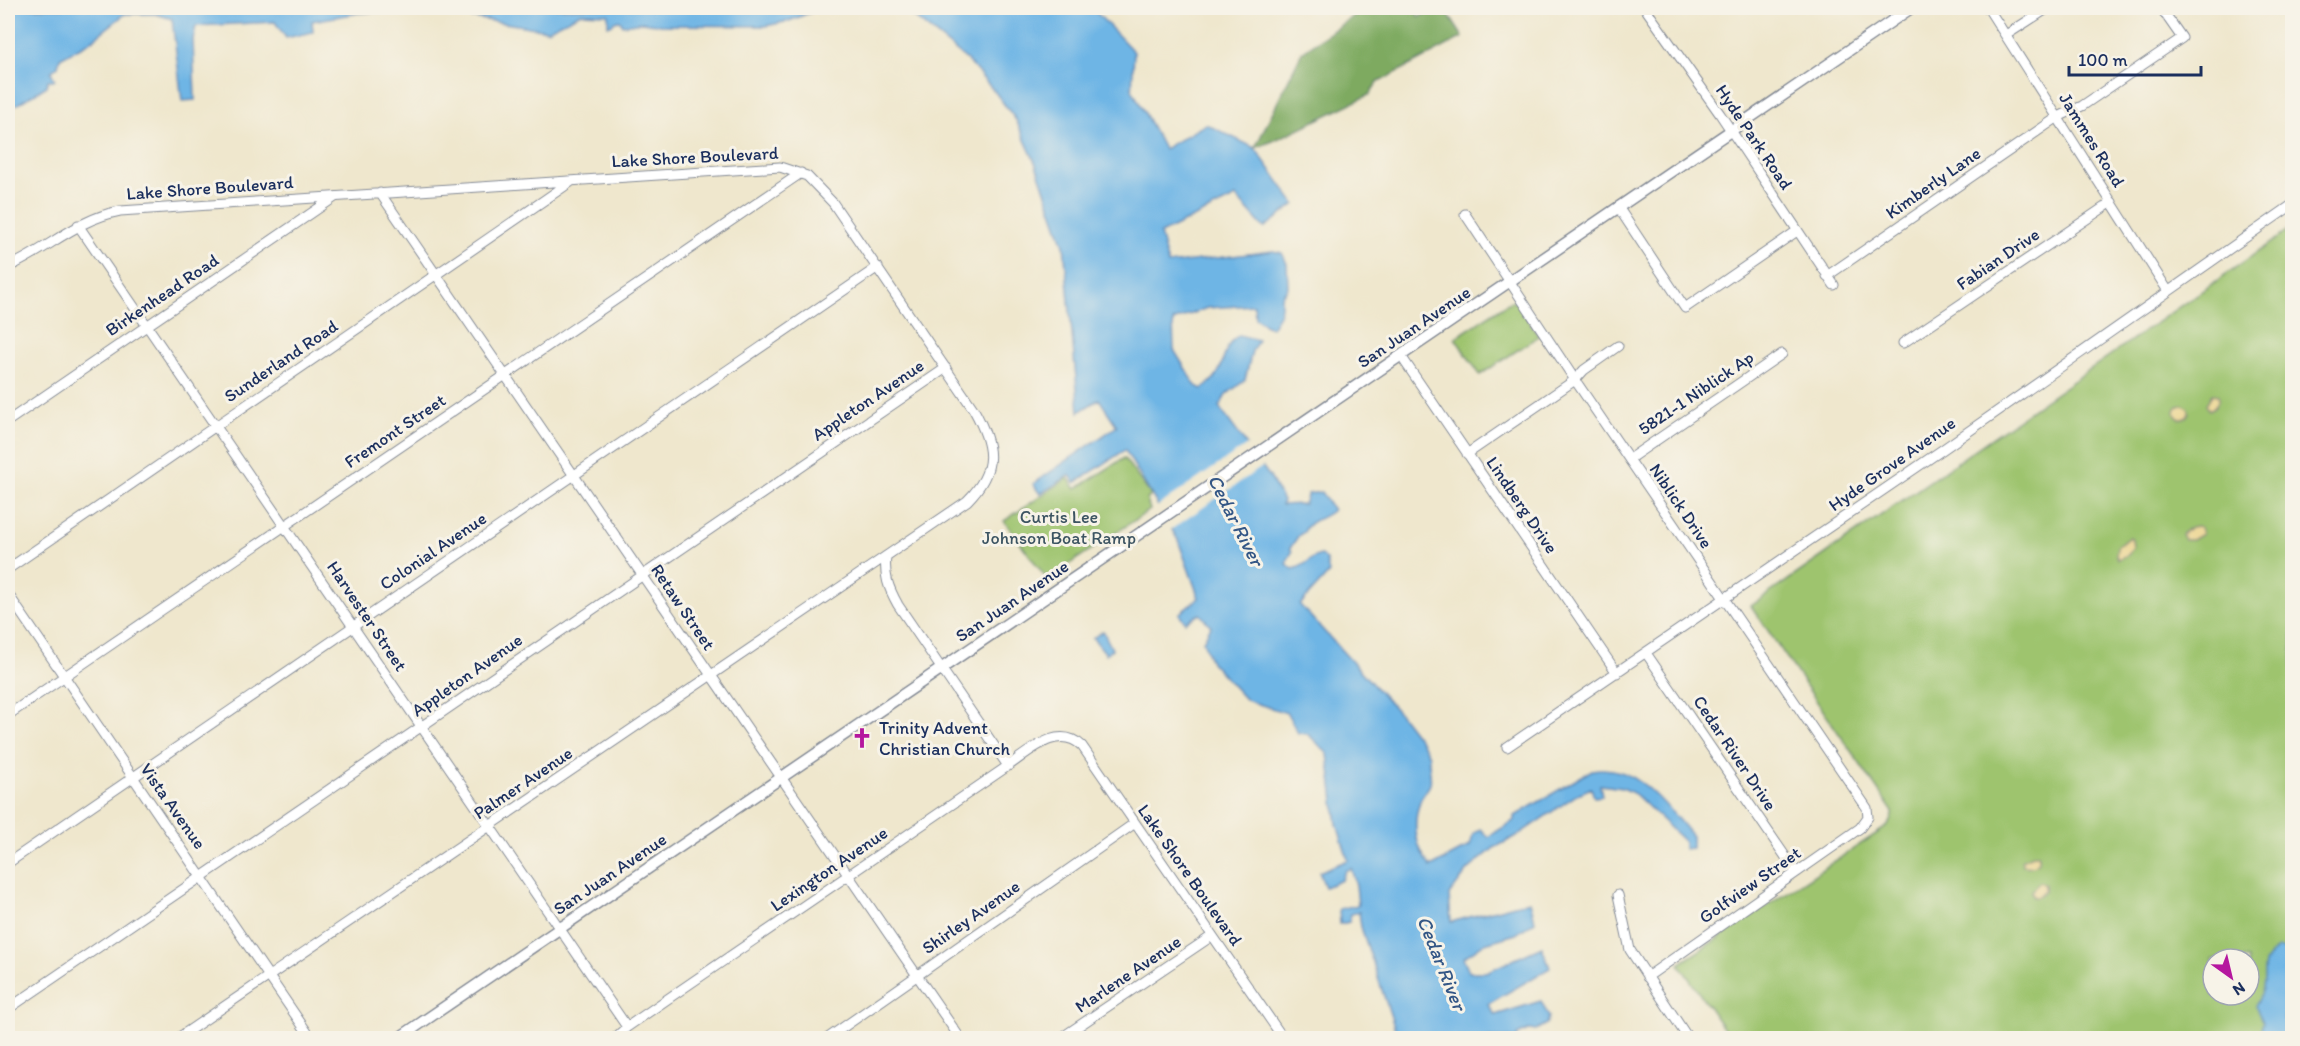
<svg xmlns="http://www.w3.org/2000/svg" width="2300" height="1046" viewBox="0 0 2300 1046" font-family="Itim,sans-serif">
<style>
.green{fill:#9ec46e;stroke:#5c7a66;stroke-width:1.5;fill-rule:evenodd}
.forest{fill:#7eaa61;stroke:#4c6c60;stroke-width:1.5}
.sand{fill:#eeda9e;stroke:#84847e;stroke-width:1.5}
.water{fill:#6eb5e5;stroke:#4472a2;stroke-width:1.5}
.pier{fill:#efe7cd}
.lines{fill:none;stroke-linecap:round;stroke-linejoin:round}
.minor-casing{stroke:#858b96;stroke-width:11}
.major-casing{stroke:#858b96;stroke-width:13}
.minor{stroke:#fff;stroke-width:9}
.major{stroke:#fff;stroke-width:10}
.labels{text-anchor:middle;stroke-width:6;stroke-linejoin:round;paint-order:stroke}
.street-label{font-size:18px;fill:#1b2f5e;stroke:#f7f3e8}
.park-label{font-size:18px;fill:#3c5462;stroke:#f7f3e8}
.poi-label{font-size:18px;fill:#1b2f5e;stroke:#f7f3e8;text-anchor:start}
.water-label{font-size:20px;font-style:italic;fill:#345786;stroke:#f7f3e8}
</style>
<rect width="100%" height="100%" fill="#f7f3e8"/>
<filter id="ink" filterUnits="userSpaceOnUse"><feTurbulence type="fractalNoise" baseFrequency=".0167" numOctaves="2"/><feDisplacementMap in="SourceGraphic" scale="12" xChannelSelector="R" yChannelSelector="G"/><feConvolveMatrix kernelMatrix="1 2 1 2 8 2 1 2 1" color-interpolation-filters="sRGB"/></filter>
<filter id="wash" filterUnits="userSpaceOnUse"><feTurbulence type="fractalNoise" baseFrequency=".008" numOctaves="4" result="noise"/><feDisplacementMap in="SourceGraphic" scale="24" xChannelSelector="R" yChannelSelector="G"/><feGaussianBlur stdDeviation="1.35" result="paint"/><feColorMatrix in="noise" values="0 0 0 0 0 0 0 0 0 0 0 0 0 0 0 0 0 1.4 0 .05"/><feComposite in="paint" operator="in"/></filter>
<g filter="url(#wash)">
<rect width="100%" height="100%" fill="#efe7cd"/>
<path class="green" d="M 2292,228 L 2292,1038 L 1730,1038 L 1679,964 L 1888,826 L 1893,812 L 1751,606 ZM 2213,959 L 2249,959 L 2249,995 L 2213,995 Z
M 1511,301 L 1518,304 L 1539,336 L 1480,375 L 1455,338 Z
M 1124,458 L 1151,495 L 1147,500 L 1150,510 L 1047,579 L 1004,521 L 1068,478 L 1076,489 Z"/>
<path class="forest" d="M 1365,8 L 1413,8 L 1419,17 L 1435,8 L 1444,8 L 1463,37 L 1377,83 L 1369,95 L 1273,141 L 1255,148 L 1302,52 Z"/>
<path class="sand" d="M 2212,394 L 2218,395 C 2220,401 2215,408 2209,410 L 2206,404 Z
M2175 412a7 7 0 1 1 14 0a7 7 0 1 1-14 0Z
M 2198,526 L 2200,527 L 2202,534 L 2192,540 L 2185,540 L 2182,534 L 2190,527 Z
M 2129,537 L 2132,539 L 2133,548 L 2128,555 L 2118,559 L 2116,556 L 2117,547 Z
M 2032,855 L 2039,855 L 2039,862 L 2033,866 L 2023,865 L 2021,860 Z
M 2040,882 L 2045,884 L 2045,890 L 2038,897 L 2033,897 L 2031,891 Z"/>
<path class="water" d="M 8,8 L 821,8 L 789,21 L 766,26 L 661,25 L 643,22 L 622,25 L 621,21 L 614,21 L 613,24 L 608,26 L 608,14 L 581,13 L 547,30 L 419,9 L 358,13 L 312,21 L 313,32 L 286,38 L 275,22 L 196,26 L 193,39 L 195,100 L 182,101 L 172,19 L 156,14 L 125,14 L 88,43 L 60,58 L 58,66 L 51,72 L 55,80 L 48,80 L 47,86 L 8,110 Z
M 903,8 L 1092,8 L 1134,52 L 1132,89 L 1164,149 L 1206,124 L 1255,148 L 1295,204 L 1264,228 L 1236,197 L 1160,234 L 1168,264 L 1273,251 L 1282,253 L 1287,264 L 1288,287 L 1281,297 L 1281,307 L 1279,315 L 1271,328 L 1255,318 L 1254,305 L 1207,308 L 1173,321 L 1174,350 L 1196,386 L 1202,389 C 1206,385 1213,381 1216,376 C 1227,360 1221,348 1239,335 L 1258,340 L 1252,351 L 1245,380 L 1226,395 L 1219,407 L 1270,477 L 1283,501 L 1281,505 L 1304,504 L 1308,494 L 1321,492 L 1333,510 C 1322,520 1309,519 1304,532 L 1299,535 L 1290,548 L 1292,552 L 1286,563 L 1293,569 C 1305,567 1310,557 1321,555 L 1326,560 L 1329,573 L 1300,605 L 1399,713 L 1422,743 L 1429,756 C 1428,766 1432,777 1430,784 C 1428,790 1422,795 1420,801 C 1412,825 1415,847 1431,867 L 1470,846 L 1473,834 L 1480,829 L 1488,837 L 1515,820 L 1515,816 L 1592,770 C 1637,762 1667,807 1692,836 L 1692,848 L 1684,849 L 1684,841 L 1635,794 L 1623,788 L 1600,785 L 1602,796 L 1594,797 L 1591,788 L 1578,794 L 1515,837 L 1494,848 L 1468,870 L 1449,895 L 1451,922 L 1530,901 L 1535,921 L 1516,934 L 1485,943 L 1463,958 L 1469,972 L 1486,972 L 1542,947 L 1550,968 L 1488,1004 L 1495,1015 L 1541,1001 L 1549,1017 L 1546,1024 L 1536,1030 L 1530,1029 L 1517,1035 L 1518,1038 L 1398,1038 L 1361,927 L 1359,912 L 1351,914 L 1349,922 L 1340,924 L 1339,909 L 1358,905 L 1356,885 L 1351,868 L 1345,871 L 1342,880 L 1325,887 L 1319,872 L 1348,860 L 1337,824 L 1328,754 L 1308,734 L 1298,733 L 1287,713 L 1246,700 L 1211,662 L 1203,641 L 1211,626 L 1200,614 L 1185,622 L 1179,614 L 1199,598 L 1178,540 L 1125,450 L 1075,483 L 1070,475 L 1040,494 L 1033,484 L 1117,426 L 1099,399 L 1079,412 L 1064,245 L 1035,162 L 1016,120 L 995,92 L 967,60 Z
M 1103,631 L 1112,649 L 1106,654 L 1093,638 Z
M 2278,948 L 2292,950 L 2292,990 L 2284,1019 L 2291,1031 L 2292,1038 L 2261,1038 L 2260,1034 L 2263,1022 L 2255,1006 C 2257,1001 2262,994 2263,988 C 2267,967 2257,966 2278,948 Z"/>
<path class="pier" d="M 1250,443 L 1265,465 L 1169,531 L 1155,508 Z"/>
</g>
<g filter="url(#ink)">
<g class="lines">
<g class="minor-casing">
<path id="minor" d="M 1645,8 L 1720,114 L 1834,285
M 1988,8 L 2168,291
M 2006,35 L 2048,8
M 380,193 L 960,1038
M 1618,207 L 1685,308 L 1797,231
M 1465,214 L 1575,380 L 1867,808 L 1868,817 L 1860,828 L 1647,977
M 78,225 L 627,1027
M 8,267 C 47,250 77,219 120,211 L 780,167 L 807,176 L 833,203 L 974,410 C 994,446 998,470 967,501 L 178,1038
M 1827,276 L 2058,117 L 2082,106 L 2182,38 L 2161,8
M 1903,343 L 2112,202
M 1401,356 L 1617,673
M 8,421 L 335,197
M 1467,454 L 1575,380 L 1584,370 L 1618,346
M 1629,459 L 1782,354
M 886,556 C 884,576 888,587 898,605 L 1008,766
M 8,569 L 572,181
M 8,594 L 311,1038
M 1646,653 L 1796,872
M 8,715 L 801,173
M 1507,747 L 1942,450 L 2292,205
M 8,863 L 878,267
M 1618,895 L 1630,950 L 1688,1038
M 8,1009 L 946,368
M 615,1038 L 627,1027 L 669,998 L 1008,766 C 1029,752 1058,723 1082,746 L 1283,1038
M 828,1038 L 1135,823
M 1061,1038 L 1212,936"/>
</g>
<g class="major-casing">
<path id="major" d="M 399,1038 L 1911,8"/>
</g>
<use href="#minor" class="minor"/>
<use href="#major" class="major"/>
</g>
</g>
<defs>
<g id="church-bare" transform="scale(1.62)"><path d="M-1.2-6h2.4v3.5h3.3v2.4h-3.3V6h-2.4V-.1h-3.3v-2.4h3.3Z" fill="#b5179e" stroke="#f7f3e8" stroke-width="2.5" paint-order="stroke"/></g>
</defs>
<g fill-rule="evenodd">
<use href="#church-bare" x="862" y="738"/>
</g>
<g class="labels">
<g class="street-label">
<text transform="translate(1754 137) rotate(56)" y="6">Hyde Park Road</text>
<text transform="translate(2092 140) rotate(58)" y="6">Jammes Road</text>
<text transform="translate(695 157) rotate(-3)" y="6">Lake Shore Boulevard</text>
<text transform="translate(1933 183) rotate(-35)" y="6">Kimberly Lane</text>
<text transform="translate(210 188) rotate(-4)" y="6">Lake Shore Boulevard</text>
<text transform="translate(1998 259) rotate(-34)" y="6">Fabian Drive</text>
<text transform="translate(162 295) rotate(-34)" y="6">Birkenhead Road</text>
<text transform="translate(1414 327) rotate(-34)" y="6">San Juan Avenue</text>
<text transform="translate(281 361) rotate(-34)" y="6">Sunderland Road</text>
<text transform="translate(1696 393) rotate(-34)" y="6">5821-1 Niblick Ap</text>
<text transform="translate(868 400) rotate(-34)" y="6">Appleton Avenue</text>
<text transform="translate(395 431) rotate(-34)" y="6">Fremont Street</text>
<text transform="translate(1892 464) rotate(-35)" y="6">Hyde Grove Avenue</text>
<text transform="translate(1522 505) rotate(56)" y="6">Lindberg Drive</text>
<text transform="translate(1681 506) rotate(56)" y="6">Niblick Drive</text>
<text transform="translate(433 551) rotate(-34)" y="6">Colonial Avenue</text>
<text transform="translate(1012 601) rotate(-34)" y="6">San Juan Avenue</text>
<text transform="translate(683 607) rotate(56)" y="6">Retaw Street</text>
<text transform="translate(367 616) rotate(56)" y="6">Harvester Street</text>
<text transform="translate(467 675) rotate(-35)" y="6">Appleton Avenue</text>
<text transform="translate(1735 753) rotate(56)" y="6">Cedar River Drive</text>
<text transform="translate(523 783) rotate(-34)" y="6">Palmer Avenue</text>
<text transform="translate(173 806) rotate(55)" y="6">Vista Avenue</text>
<text transform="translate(829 869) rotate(-34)" y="6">Lexington Avenue</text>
<text transform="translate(610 874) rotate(-34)" y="6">San Juan Avenue</text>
<text transform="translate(1190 875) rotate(55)" y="6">Lake Shore Boulevard</text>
<text transform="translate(1750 885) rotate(-35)" y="6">Golfview Street</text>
<text transform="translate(971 917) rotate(-35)" y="6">Shirley Avenue</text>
<text transform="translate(1128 974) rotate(-34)" y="6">Marlene Avenue</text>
</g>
<g class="park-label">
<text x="1059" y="523">Curtis Lee<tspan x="1059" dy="21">Johnson Boat Ramp</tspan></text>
</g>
<g class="poi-label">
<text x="879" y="734">Trinity Advent<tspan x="879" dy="21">Christian Church</tspan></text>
</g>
<g class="water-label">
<text transform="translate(1236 520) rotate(63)" y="7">Cedar River</text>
<text transform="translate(1442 963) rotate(68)" y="7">Cedar River</text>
</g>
</g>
<rect width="2300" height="1046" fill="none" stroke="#f7f3e8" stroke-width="30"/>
<g transform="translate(2231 977) rotate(146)"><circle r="28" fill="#f7f3e8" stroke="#9fa5b1" stroke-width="1.5"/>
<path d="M0-4.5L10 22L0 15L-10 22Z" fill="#b5179e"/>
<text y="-9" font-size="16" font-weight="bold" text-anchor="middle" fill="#1b2f5e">N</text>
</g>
<path d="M2069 66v9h132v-9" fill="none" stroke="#1b2f5e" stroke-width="3"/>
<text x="2078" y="66" font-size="18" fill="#1b2f5e" stroke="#f7f3e8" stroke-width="4.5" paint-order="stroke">100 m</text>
</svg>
